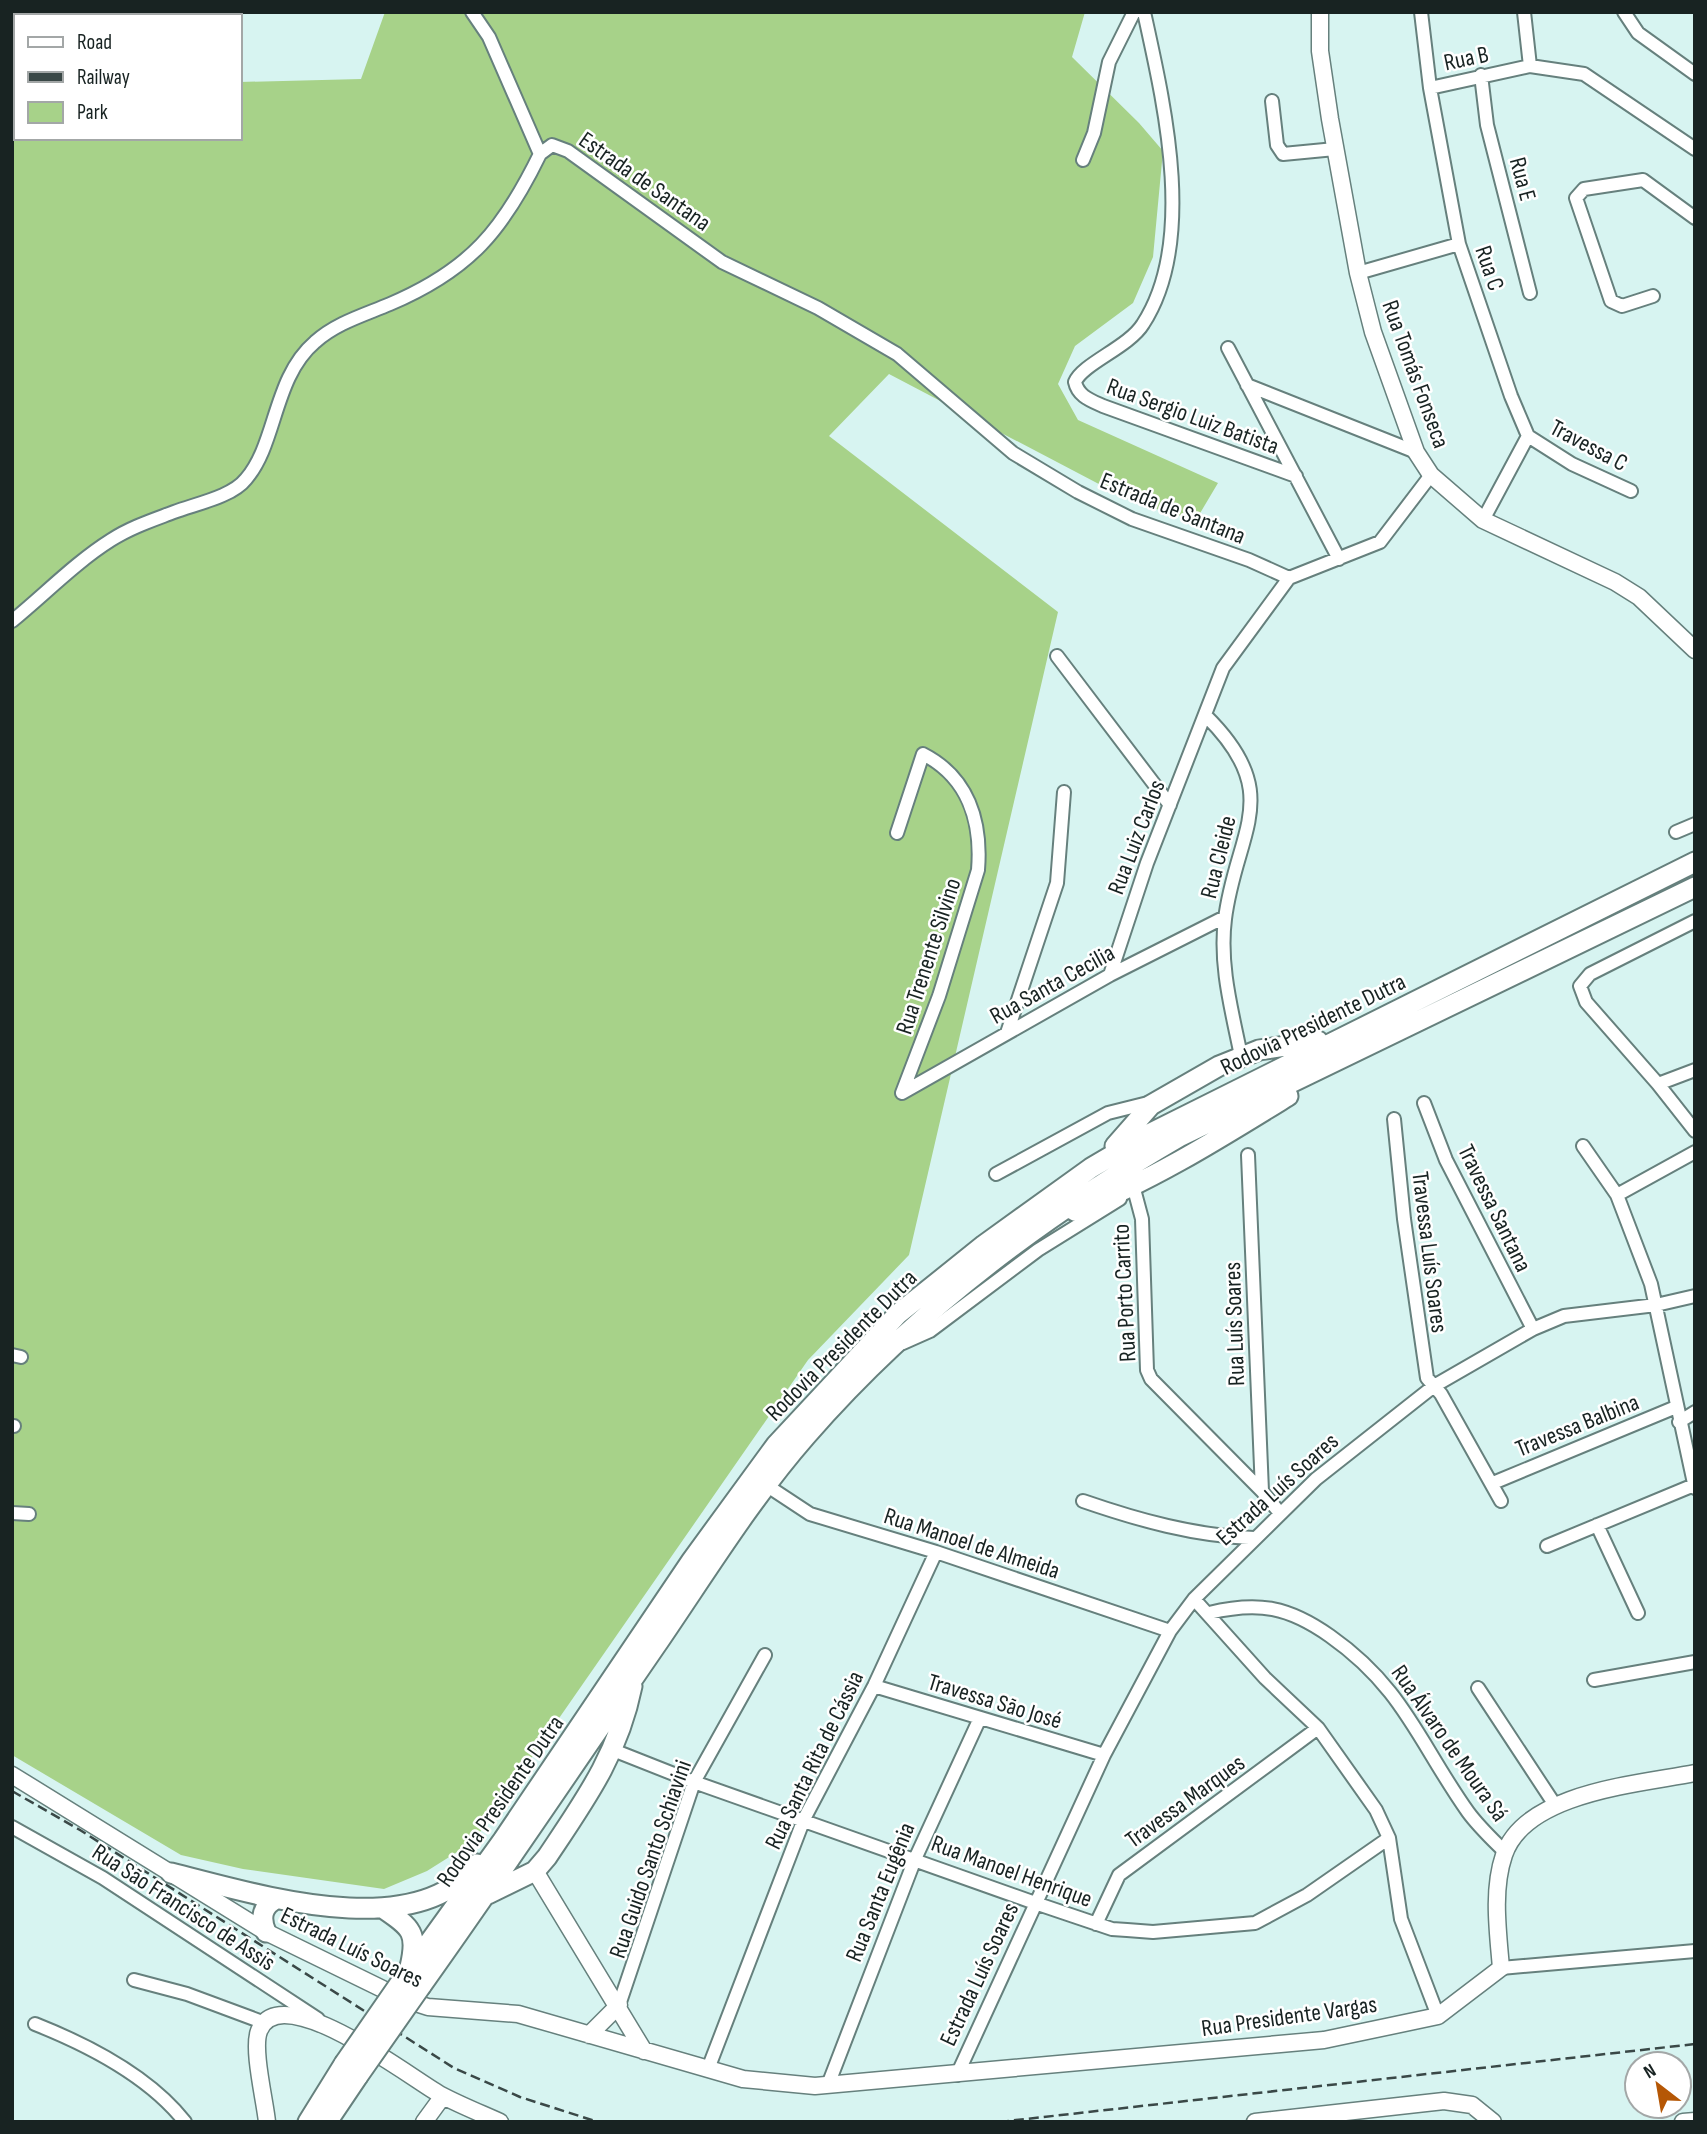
<svg xmlns="http://www.w3.org/2000/svg" width="1707" height="2134" viewBox="0 0 1707 2134" font-family="'Sofia Sans Condensed',sans-serif">
<style>
.green{fill:#a7d289}
.lines{fill:none;stroke-linecap:round;stroke-linejoin:round}
.minor-casing{stroke:#66807d;stroke-width:16}
.major-casing{stroke:#66807d;stroke-width:19}
.highway-casing{stroke:#66807d;stroke-width:23}
.minor{stroke:#fff;stroke-width:12}
.major{stroke:#fff;stroke-width:16}
.highway{stroke:#fff;stroke-width:19}
.rail{stroke:#3a4847;stroke-width:2.5;stroke-dasharray:10 5;stroke-linecap:butt}
.highway-bridge-casing{stroke:#66807d;stroke-width:23;stroke-linecap:butt}
.highway-bridge{stroke:#fff;stroke-width:19}
.labels{text-anchor:middle;stroke-width:5;stroke-linejoin:round;paint-order:stroke}
.street-label{font-size:24px;fill:#182322;stroke:#fff}
</style>
<rect width="100%" height="100%" fill="#d7f4f1"/>
<path class="green" d="M 385,12 L 1085,12 L 1072,57 L 1139,123 L 1163,151 L 1153,257 L 1133,303 L 1075,346 L 1058,384 L 1078,420 L 1218,483 L 1196,520 L 1135,503 L 889,374 L 829,436 L 1058,612 L 909,1255 L 808,1360 L 473,1842 L 427,1871 L 384,1889 L 243,1869 L 181,1855 L 12,1755 L 12,77 L 16,71 L 16,138 L 240,138 L 240,82 L 361,79 Z"/>
<g class="lines">
<g class="minor-casing">
<path id="minor" d="M 472,12 L 489,37 L 540,154
M 1144,12 C 1164,103 1197,241 1143,324 C 1129,347 1082,364 1075,382 C 1078,396 1090,400 1103,406 L 1296,476
M 1421,12 L 1430,88 L 1459,244 L 1511,396 L 1528,436 L 1483,520
M 1624,12 L 1638,33 L 1695,74
M 1530,66 L 1584,74 L 1695,149
M 1481,75 L 1487,125 L 1530,293
M 1430,88 L 1530,66 L 1524,12
M 1272,101 L 1277,145 L 1283,154 L 1335,149
M 1083,160 L 1094,133 L 1109,62 L 1134,12
M 1358,273 L 1459,244
M 1653,296 L 1622,306 L 1611,301 L 1576,198 L 1584,189 L 1643,180 L 1695,218
M 1228,348 L 1339,559
M 1247,385 L 1416,452
M 1528,436 L 1572,464 L 1631,491
M 1289,578 L 1380,542 L 1431,475
M 12,621 C 45,594 76,562 111,540 C 131,527 153,520 174,512 C 195,504 232,497 246,479 C 277,443 273,378 315,342 C 336,323 364,315 390,304 C 470,270 503,230 540,154 L 552,145 L 568,151 L 722,262 L 818,308 L 897,354 L 1013,453 L 1078,492 L 1132,519 L 1249,560 L 1289,578
M 1057,656 L 1170,805
M 1206,716 C 1286,795 1236,831 1225,919 C 1219,965 1232,1011 1241,1056
M 1676,832 L 1695,824
M 897,833 L 923,754 C 968,777 982,821 978,870 L 939,996 L 902,1093
M 1695,921 L 1590,974 L 1580,986 L 1586,1002 L 1658,1084 L 1695,1131
M 1110,975 L 1147,863 L 1223,668 L 1289,578
M 1007,1033 L 1057,883 L 1064,792
M 1658,1084 L 1695,1070
M 902,1093 L 1110,975 L 1225,917
M 1424,1103 L 1446,1160 L 1533,1329
M 1394,1119 L 1404,1219 L 1427,1378 L 1441,1394 L 1501,1501
M 1583,1146 L 1617,1195 L 1651,1284 L 1695,1488
M 1248,1155 L 1262,1491
M 996,1174 L 1108,1113 L 1152,1102
M 1134,1189 L 1142,1219 L 1147,1370 L 1151,1379 L 1262,1491 L 1279,1512
M 1617,1195 L 1695,1152
M 903,1343 L 930,1331 L 1038,1250 L 1120,1199
M 12,1355 L 21,1357
M 1679,1422 L 1695,1412
M 12,1426 L 14,1426
M 1493,1483 L 1676,1407
M 766,1485 L 810,1514 L 936,1552 L 1170,1631
M 1083,1501 C 1138,1520 1195,1536 1254,1538
M 12,1513 L 29,1514
M 1597,1525 L 1638,1613
M 1547,1546 L 1694,1485
M 1194,1599 L 1265,1678 L 1318,1728 L 1376,1810 L 1389,1838 L 1401,1919 L 1438,2016
M 1209,1613 C 1259,1601 1289,1607 1330,1636 C 1404,1688 1419,1743 1468,1812 C 1479,1827 1492,1839 1505,1852
M 1594,1680 L 1695,1662
M 874,1686 L 1104,1755
M 1478,1688 L 1555,1805
M 613,1750 L 694,1782 L 1038,1904 L 1112,1929 L 1127,1930 L 1153,1932 L 1255,1923 L 1307,1895 L 1389,1838
M 12,1827 L 103,1878 L 318,2019
M 1096,1924 L 1119,1875 L 1318,1728
M 1501,1968 L 1695,1951
M 134,1980 L 187,1994 L 265,2023
M 619,2005 L 694,1782 L 765,1655
M 35,2024 C 88,2045 149,2076 185,2122
M 708,2069 L 804,1819 L 874,1686 L 936,1552
M 957,2075 L 1104,1755 L 1170,1631 L 1194,1599 L 1316,1479 L 1434,1386 L 1533,1329 L 1564,1316 L 1656,1305 L 1695,1296
M 828,2085 L 915,1859 L 980,1718"/>
</g>
<g class="major-casing">
<path id="major" d="M 1320,12 L 1320,51 L 1330,119 L 1358,273 L 1373,332 L 1416,452 L 1431,475 L 1483,520 L 1615,582 L 1639,597 L 1695,650
M 12,1775 L 266,1932 L 403,1999 L 428,2007 L 518,2014 L 743,2079 L 815,2086 L 1324,2040 L 1438,2016 L 1501,1968 C 1498,1932 1492,1890 1504,1855 C 1525,1792 1640,1784 1695,1773
M 535,1871 L 644,2051
M 589,2035 L 619,2005
M 267,2122 C 265,2101 252,2049 259,2031 C 280,1976 412,2079 441,2095 C 460,2105 480,2113 500,2122
M 424,2122 L 443,2096
M 1255,2122 L 1444,2101 L 1472,2105 L 1493,2122
M 1683,2122 L 1695,2121"/>
</g>
<g class="highway-casing">
<path id="highway" d="M 1115,1146 L 1151,1105 L 1219,1066 L 1259,1050 L 1318,1041
M 1075,1211 C 1150,1182 1220,1138 1288,1096
M 171,1873 C 253,1893 415,1946 477,1864
M 488,1894 L 535,1871 L 547,1857 C 585,1800 618,1755 632,1686
M 384,1909 C 412,1928 418,1933 410,1967
M 266,1932 C 260,1918 262,1906 276,1899
M 405,1976 L 503,1840 L 692,1560 L 776,1445 L 898,1314 L 984,1245 L 1091,1168 L 1147,1135 L 1695,862
M 421,1986 C 503,1871 581,1754 661,1638 C 708,1569 751,1499 806,1436 C 911,1315 1041,1217 1179,1137 L 1695,887
M 308,2122 L 344,2064
M 327,2122 L 358,2076"/>
</g>
<use href="#minor" class="minor"/>
<use href="#major" class="major"/>
<use href="#highway" class="highway"/>
<path class="rail" d="M 12,1791 L 80,1830 L 454,2068 L 520,2097 L 598,2122
M 999,2122 L 1695,2044"/>
<g class="highway-bridge-casing">
<path id="highway-bridge" d="M 344,2064 L 405,1976
M 358,2076 L 421,1986"/>
</g>
<use href="#highway-bridge" class="highway-bridge"/>
</g>
<g class="labels">
<g class="street-label">
<text transform="translate(1466 58) rotate(-12)" y="8">Rua B</text>
<text transform="translate(1523 179) rotate(75)" y="8">Rua E</text>
<text transform="translate(645 181) rotate(35)" y="8">Estrada de Santana</text>
<text transform="translate(1490 268) rotate(71)" y="8">Rua C</text>
<text transform="translate(1416 374) rotate(70)" y="8">Rua Tomás Fonseca</text>
<text transform="translate(1193 416) rotate(20)" y="8">Rua Sergio Luiz Batista</text>
<text transform="translate(1589 445) rotate(28)" y="8">Travessa C</text>
<text transform="translate(1173 508) rotate(22)" y="8">Estrada de Santana</text>
<text transform="translate(1136 837) rotate(-69)" y="8">Rua Luiz Carlos</text>
<text transform="translate(1218 857) rotate(-76)" y="8">Rua Cleide</text>
<text transform="translate(928 956) rotate(-72)" y="8">Rua Trenente Silvino</text>
<text transform="translate(1052 984) rotate(-29)" y="8">Rua Santa Cecilia</text>
<text transform="translate(1313 1024) rotate(-26)" y="8">Rodovia Presidente Dutra</text>
<text transform="translate(1495 1208) rotate(64)" y="8">Travessa Santana</text>
<text transform="translate(1430 1252) rotate(83)" y="8">Travessa Luís Soares</text>
<text transform="translate(1124 1293) rotate(-93)" y="8">Rua Porto Carrito</text>
<text transform="translate(1234 1324) rotate(-92)" y="8">Rua Luís Soares</text>
<text transform="translate(841 1345) rotate(-45)" y="8">Rodovia Presidente Dutra</text>
<text transform="translate(1577 1425) rotate(-22)" y="8">Travessa Balbina</text>
<text transform="translate(1277 1489) rotate(-42)" y="8">Estrada Luís Soares</text>
<text transform="translate(972 1543) rotate(18)" y="8">Rua Manoel de Almeida</text>
<text transform="translate(995 1701) rotate(17)" y="8">Travessa São José</text>
<text transform="translate(1450 1743) rotate(55)" y="8">Rua Álvaro de Moura Sá</text>
<text transform="translate(814 1760) rotate(-64)" y="8">Rua Santa Rita de Cássia</text>
<text transform="translate(500 1801) rotate(-55)" y="8">Rodovia Presidente Dutra</text>
<text transform="translate(1185 1801) rotate(-36)" y="8">Travessa Marques</text>
<text transform="translate(650 1859) rotate(-71)" y="8">Rua Guido Santo Schiavini</text>
<text transform="translate(1012 1871) rotate(20)" y="8">Rua Manoel Henrique</text>
<text transform="translate(880 1892) rotate(-68)" y="8">Rua Santa Eugênia</text>
<text transform="translate(184 1907) rotate(33)" y="8">Rua São Francisco de Assis</text>
<text transform="translate(352 1947) rotate(26)" y="8">Estrada Luís Soares</text>
<text transform="translate(979 1974) rotate(-65)" y="8">Estrada Luís Soares</text>
<text transform="translate(1289 2016) rotate(-8)" y="8">Rua Presidente Vargas</text>
</g>
</g>
<rect width="1707" height="2134" fill="none" stroke="#182322" stroke-width="28"/>
<rect x="14" y="14" width="228" height="126" fill="#ffffff" stroke="#a3a7a7" stroke-width="2"/>
<rect x="28" y="37" width="35" height="10" fill="#ffffff" stroke="#a3a7a7" stroke-width="2"/>
<text x="77" y="49" font-size="21" fill="#182322">Road</text>
<rect x="28" y="72" width="35" height="10" fill="#3a4847" stroke="#a3a7a7" stroke-width="2"/>
<text x="77" y="84" font-size="21" fill="#182322">Railway</text>
<rect x="28" y="102" width="35" height="21" fill="#a7d289" stroke="#a3a7a7" stroke-width="2"/>
<text x="77" y="119" font-size="21" fill="#182322">Park</text>
<g transform="translate(1658 2085) rotate(329)"><circle r="33" fill="#ffffff" stroke="#a3a7a7" stroke-width="2"/>
<path d="M0-5L12 26L0 18L-12 26Z" fill="#b55705"/>
<text y="-10" font-size="19" font-weight="bold" text-anchor="middle" fill="#182322">N</text>
</g>
</svg>
